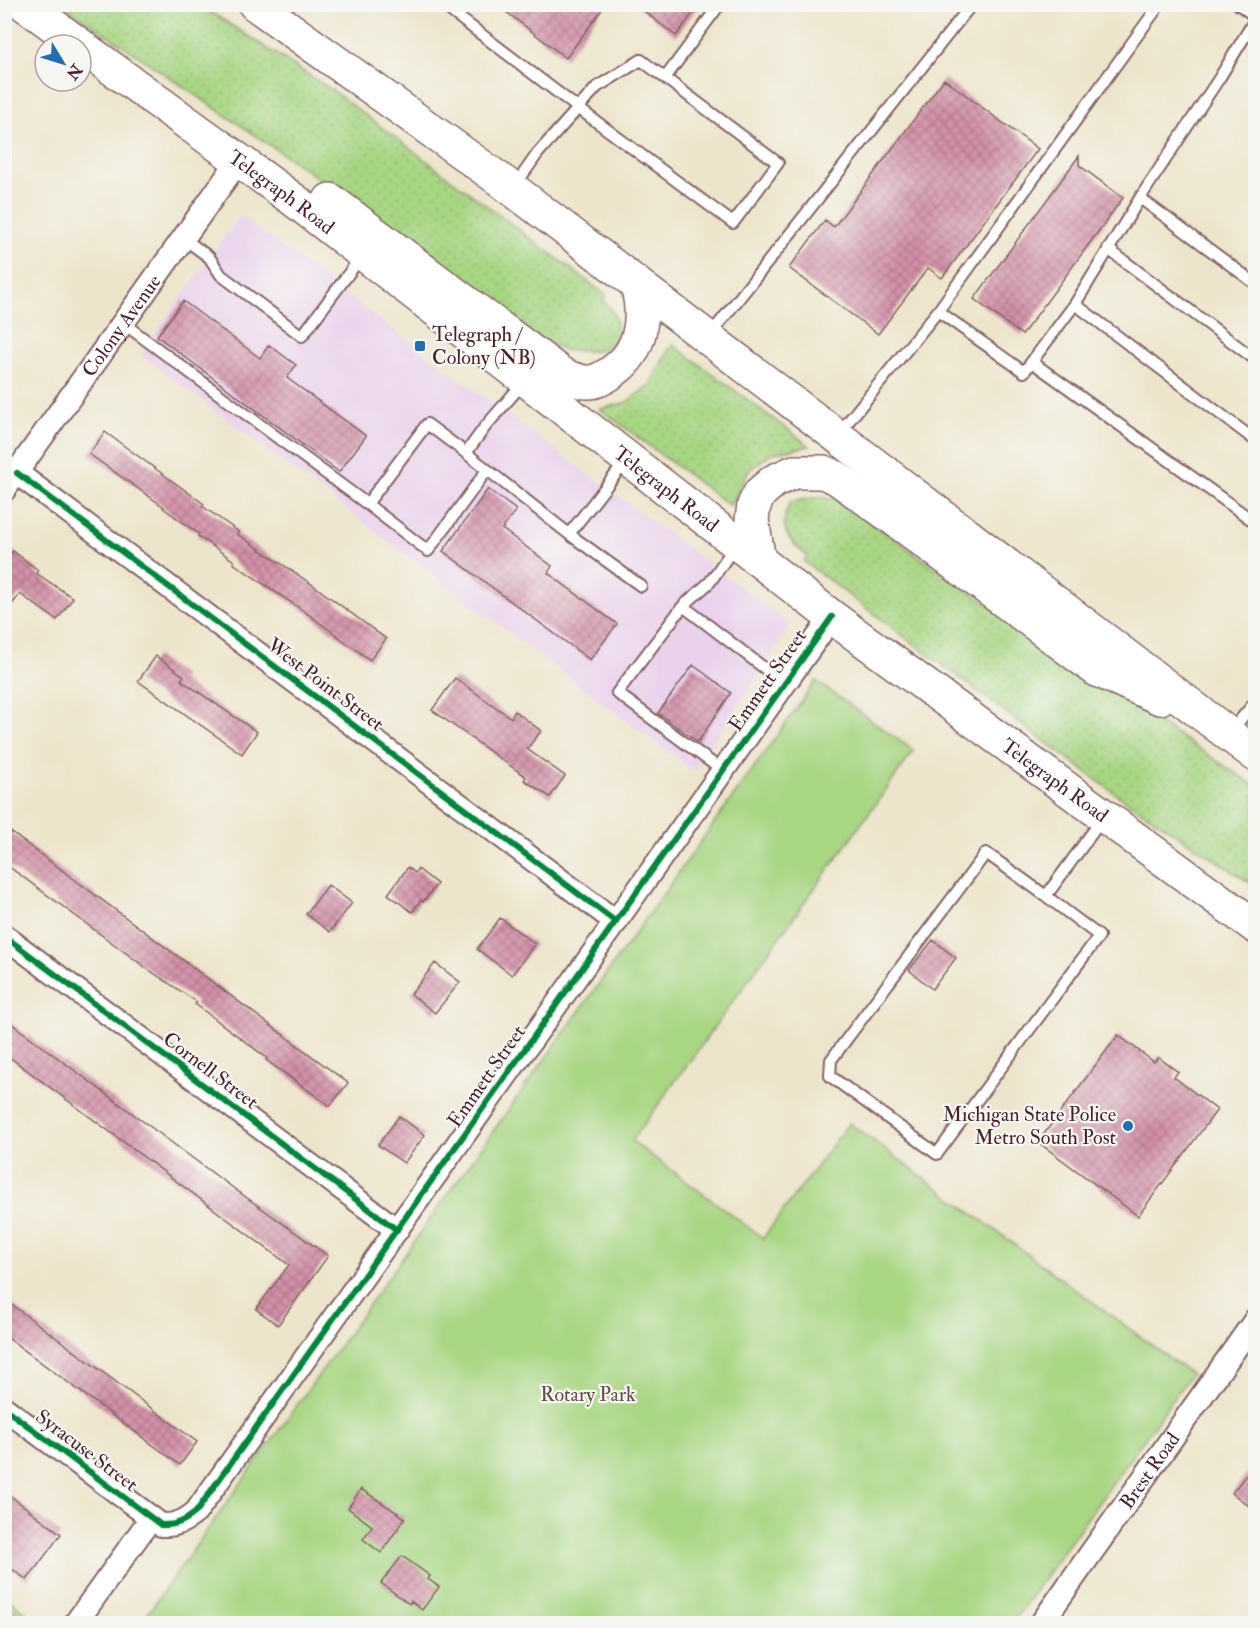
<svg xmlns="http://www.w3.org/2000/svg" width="1260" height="1628" viewBox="0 0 1260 1628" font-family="'IM FELL Double Pica',serif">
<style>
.built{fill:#ead1ec}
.grass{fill:url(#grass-dots);stroke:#797a57;stroke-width:1.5}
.park{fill:#a8d683;stroke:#797a57;stroke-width:1.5}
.building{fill:url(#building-cross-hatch)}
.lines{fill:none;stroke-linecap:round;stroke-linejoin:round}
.service-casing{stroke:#836463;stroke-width:14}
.minor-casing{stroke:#836463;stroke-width:26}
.primary-casing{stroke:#836463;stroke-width:36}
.service{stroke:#fff;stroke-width:10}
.minor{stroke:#fff;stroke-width:22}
.primary{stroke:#fff;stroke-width:33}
.cycleway-casing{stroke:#f6f6f2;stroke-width:10}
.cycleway{stroke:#00873e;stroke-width:6}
.poi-dot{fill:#1f6fb2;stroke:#f6f6f2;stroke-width:2}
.labels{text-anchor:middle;stroke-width:4.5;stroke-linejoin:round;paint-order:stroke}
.street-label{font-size:20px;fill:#4a1f2b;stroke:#f6f6f2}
.poi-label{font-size:20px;fill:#4a1f2b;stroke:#f6f6f2;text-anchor:start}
.park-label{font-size:20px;fill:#624d41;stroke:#f6f6f2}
</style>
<defs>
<pattern id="grass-dots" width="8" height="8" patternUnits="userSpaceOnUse" patternTransform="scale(1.5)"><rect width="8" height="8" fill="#a8d683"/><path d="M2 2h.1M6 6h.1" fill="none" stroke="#92b771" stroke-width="1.8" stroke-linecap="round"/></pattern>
<pattern id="building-cross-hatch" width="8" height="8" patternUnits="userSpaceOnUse" patternTransform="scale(1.5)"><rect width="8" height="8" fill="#d391a8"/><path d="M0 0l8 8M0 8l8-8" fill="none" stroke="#ad7689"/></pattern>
</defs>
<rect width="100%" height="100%" fill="#f6f6f2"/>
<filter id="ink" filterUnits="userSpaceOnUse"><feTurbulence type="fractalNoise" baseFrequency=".0167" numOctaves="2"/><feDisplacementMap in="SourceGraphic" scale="12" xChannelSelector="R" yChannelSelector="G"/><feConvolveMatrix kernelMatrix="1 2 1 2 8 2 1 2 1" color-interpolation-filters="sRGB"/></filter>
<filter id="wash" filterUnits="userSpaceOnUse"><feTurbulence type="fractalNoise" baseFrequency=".008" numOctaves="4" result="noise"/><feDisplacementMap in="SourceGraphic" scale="24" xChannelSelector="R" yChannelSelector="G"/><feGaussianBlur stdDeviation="1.35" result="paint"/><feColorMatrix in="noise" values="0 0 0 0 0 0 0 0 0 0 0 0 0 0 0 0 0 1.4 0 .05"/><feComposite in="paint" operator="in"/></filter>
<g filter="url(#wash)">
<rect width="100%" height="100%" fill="#ede5cb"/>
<path class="built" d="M 240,216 L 791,625 L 693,771 L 140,354 Z"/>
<path class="grass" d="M 63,5 L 200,5 L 332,90 L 606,295 L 603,300 C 617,315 619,322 614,342 L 597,351 L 564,350 L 535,336 L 532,340 L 312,174 Z
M 672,344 L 810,446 L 772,453 L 749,470 L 730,506 L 600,409 L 627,402 L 650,384 Z
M 819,497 L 839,500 L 1123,699 L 1255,786 L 1255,886 L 1114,793 L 803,561 L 808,557 C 788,541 777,527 790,502 Z
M 4,1596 L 31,1616 L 25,1623 L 5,1623 Z"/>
<path class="park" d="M 816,681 L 914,751 L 632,1141 L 763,1238 L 849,1123 L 1191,1374 L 1012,1623 L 140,1624 Z"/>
<g id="blocks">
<path class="building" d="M 496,4 L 606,4 L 566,58 Z
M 635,4 L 700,4 L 676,36 Z
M 944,79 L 1038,149 L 942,278 L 928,268 L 878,334 L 789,268 L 825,220 L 834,227 Z
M 1079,156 L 1079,165 L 1123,198 L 1022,335 L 974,299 Z
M 183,301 L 260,358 L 269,345 L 296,365 L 287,378 L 366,436 L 339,472 L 157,336 Z
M 105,432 L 204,504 L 202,506 L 239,532 L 237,534 L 313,585 L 386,639 L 370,660 L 308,614 L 233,563 L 234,561 L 198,536 L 199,534 L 163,508 L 164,507 L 89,454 Z
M 488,489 L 516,510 L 502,529 L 552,566 L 548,573 L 617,624 L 590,660 L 443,551 Z
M 13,551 L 38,570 L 36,573 L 73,598 L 57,620 L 20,594 L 4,615 L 4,562 Z
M 156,656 L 184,676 L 181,680 L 257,732 L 242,754 L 138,681 Z
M 693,665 L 731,693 L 698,742 L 658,713 Z
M 455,678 L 511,718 L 515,711 L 541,731 L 527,749 L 565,776 L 550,797 L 524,780 L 526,777 L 432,710 Z
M 4,827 L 348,1083 L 330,1106 L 266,1060 L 267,1058 L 195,1004 L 197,1002 L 149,970 L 4,863 Z
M 408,867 L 415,873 L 418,869 L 437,884 L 423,902 L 421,900 L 412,912 L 388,894 Z
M 328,885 L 352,903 L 330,932 L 306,914 Z
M 500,918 L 535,944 L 512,975 L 477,949 Z
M 933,940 L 956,958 L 932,989 L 909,970 Z
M 435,963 L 460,982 L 435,1013 L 411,994 Z
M 4,1018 L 218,1177 L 328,1256 L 278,1325 L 256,1309 L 289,1265 L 4,1053 Z
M 1118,1035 L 1154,1062 L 1158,1057 L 1178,1072 L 1174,1077 L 1217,1110 L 1138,1216 L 1038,1142 Z
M 399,1116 L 425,1135 L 404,1163 L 378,1145 Z
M 4,1299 L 197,1442 L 180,1465 L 4,1335 Z
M 1256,1462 L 1256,1511 L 1232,1493 Z
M 361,1489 L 405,1518 L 381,1553 L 363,1539 L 372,1526 L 348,1508 Z
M 4,1491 L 61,1534 L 27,1580 L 4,1563 Z
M 402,1556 L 430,1576 L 428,1579 L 439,1587 L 422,1610 L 411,1601 L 409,1604 L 381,1583 Z"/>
</g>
</g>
<g filter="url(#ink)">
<use href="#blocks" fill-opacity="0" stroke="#836463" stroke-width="1.5"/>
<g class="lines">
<g class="service-casing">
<path id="service" d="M 445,4 L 444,6 L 578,108 L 733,223 L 778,163 L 641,60 L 597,87 L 538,153 L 514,187
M 1238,4 L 1256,17
M 665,78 L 720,4
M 1140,198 L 1256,284
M 183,238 L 209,257 L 221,275 L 302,336 L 361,257
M 1108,249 L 1256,360
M 1075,304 L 1256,441
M 938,311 L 1024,372 L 1075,304 L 1140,198 L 1220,77 L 1256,18
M 123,323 L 367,504
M 710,335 L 972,4
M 1032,362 L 1256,523
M 523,383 L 485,427 L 466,453 L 569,534 L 626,461
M 839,433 L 938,311 L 1160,4
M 466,453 L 427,424 L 367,504 L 428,551 L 487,470
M 569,534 L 641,586
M 735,546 L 710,582 L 683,606 L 785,684
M 683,606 L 617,693 L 723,771
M 1231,731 L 1256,701
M 1046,896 L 986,853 L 831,1060 L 830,1076 L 937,1154 L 1099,936 L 1046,896 L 1103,818"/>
</g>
<g class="minor-casing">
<g id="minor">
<path d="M 17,473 L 616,922"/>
<path id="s1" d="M 4,490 L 239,160"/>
<path d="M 4,936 L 397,1230"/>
<path d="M 4,1408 L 161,1525 C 176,1526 185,1521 196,1512 L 832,617"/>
<path d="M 75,1624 L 151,1518"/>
<path id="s2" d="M 1041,1624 L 1256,1319"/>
</g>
</g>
<g class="primary-casing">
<g id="primary">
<path d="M 24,4 L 80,45"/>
<path d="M 255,4 L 503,182 L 1256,755"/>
<path id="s3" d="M 81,46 L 294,200 L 832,617 L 1256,927"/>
<path d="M 330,200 L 564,376 C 571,378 580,382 587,382 C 596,383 609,375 616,369 C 643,348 645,315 637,284"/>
<path d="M 759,560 L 752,520 L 754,505 L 760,493 L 774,481 L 794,472 L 823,472 L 837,478 L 889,515 L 1097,670 L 1160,698"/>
</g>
</g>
<use href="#service" class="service"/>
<use href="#minor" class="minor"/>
<use href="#primary" class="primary"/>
<g class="cycleway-casing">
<path id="cycleway" d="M 17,473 L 616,922
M 4,936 L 397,1230
M 4,1408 L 161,1525 C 176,1526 185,1521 196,1512 L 832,617"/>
</g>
<use href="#cycleway" class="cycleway"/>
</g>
</g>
<g class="poi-dot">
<rect x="414" y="340" width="12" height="12" rx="3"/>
<circle cx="1128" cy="1126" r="6"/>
</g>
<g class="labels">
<g class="street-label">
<text dy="7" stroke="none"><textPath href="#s3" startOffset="248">Telegraph Road</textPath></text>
<text dy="7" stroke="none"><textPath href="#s1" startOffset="202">Colony Avenue</textPath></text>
<text dy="7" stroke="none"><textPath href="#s3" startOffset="734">Telegraph Road</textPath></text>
<text transform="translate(767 680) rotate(-55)" y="7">Emmett Street</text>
<text transform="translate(326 684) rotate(37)" y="7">West Point Street</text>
<text dy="7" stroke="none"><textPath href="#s3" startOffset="1220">Telegraph Road</textPath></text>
<text transform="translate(211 1070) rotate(37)" y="7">Cornell Street</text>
<text transform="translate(486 1076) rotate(-55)" y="7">Emmett Street</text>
<text transform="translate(87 1450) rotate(37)" y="7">Syracuse Street</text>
<text dy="7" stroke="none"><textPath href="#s2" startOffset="188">Brest Road</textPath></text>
</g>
<g class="poi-label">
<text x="432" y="341">Telegraph /<tspan x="432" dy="23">Colony (NB)</tspan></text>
<text x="1116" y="1121" text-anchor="end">Michigan State Police<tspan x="1116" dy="23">Metro South Post</tspan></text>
</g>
<g class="park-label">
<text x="588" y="1401">Rotary Park</text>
</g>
</g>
<rect width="1260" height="1628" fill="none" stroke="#f6f6f2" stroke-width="24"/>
<g transform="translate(63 63) rotate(128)"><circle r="28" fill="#f6f6f2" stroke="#b1a0a2" stroke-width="1.5"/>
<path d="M0-4.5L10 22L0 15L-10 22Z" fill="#1f6fb2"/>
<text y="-9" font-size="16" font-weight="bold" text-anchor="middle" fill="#4a1f2b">N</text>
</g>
</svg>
